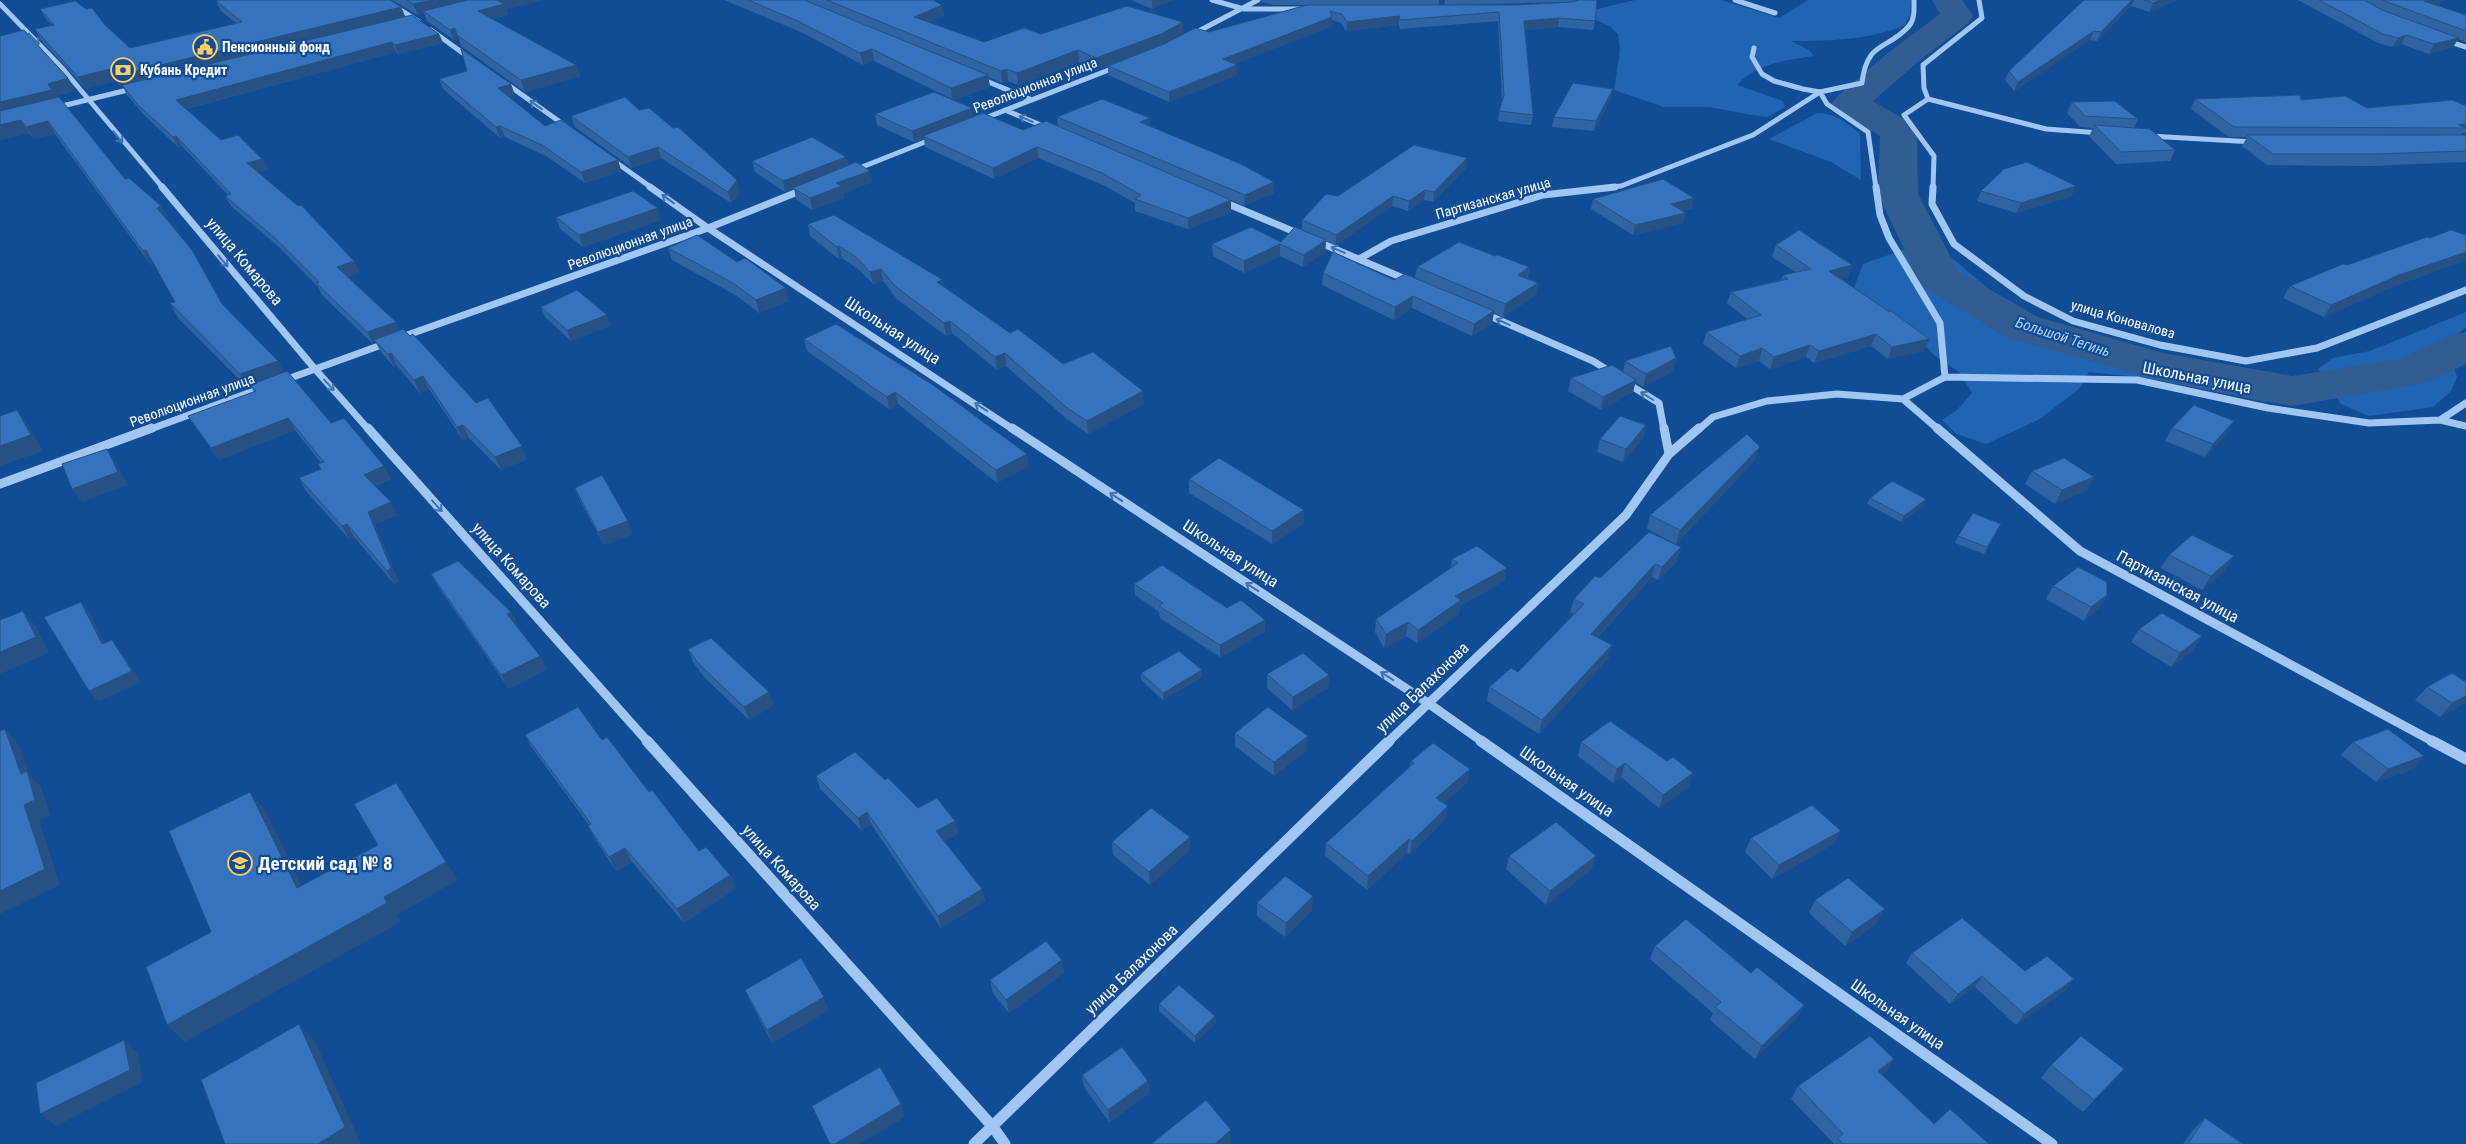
<svg xmlns="http://www.w3.org/2000/svg" width="2466" height="1144" viewBox="0 0 2466 1144" font-family="'Roboto Condensed',sans-serif">
<style>
.green{fill:#2065b2}
.lines{fill:none;stroke-linecap:round;stroke-linejoin:round}
.river{fill:#315d92;fill-rule:evenodd}
.minor-far3{stroke:#a0c7f3;stroke-width:5}
.minor-far2{stroke:#a0c7f3;stroke-width:7}
.minor-far1{stroke:#a0c7f3;stroke-width:9}
.minor{stroke:#a0c7f3;stroke-width:11}
.wall{fill:#2e64a2}
.shaded-wall{fill:#255184}
.building{fill:#3574bc;stroke:#255184}
.oneway{stroke:#3c72b1}
.labels{text-anchor:middle;stroke-width:4.5;stroke-linejoin:round;paint-order:stroke}
.far-poi-label{font-size:14px;font-weight:bold;fill:#fff;stroke:#114d95;text-anchor:start}
.far-street-label{font-size:14px;fill:#fff;stroke:#114d95}
.far-water-label{font-size:15px;font-style:italic;fill:#acd1fa;stroke:#114d95}
.street-label{font-size:16px;fill:#fff;stroke:#114d95}
.near-poi-label{font-size:19px;font-weight:bold;fill:#fff;stroke:#114d95;text-anchor:start}
</style>
<rect width="100%" height="100%" fill="#114d95"/>
<path class="green" d="M 1635,0 L 1721,0 L 1779,18 L 1808,0 L 1911,0 L 1910,15 L 1905,25 C 1870,40 1829,41 1791,41 L 1809,50 L 1814,56 C 1786,60 1757,63 1737,85 L 1783,101 L 1785,107 L 1767,117 L 1752,115 L 1709,107 L 1664,107 L 1614,90 L 1620,50 L 1618,34 L 1611,27 L 1581,13 Z
M 1817,113 C 1835,113 1846,122 1860,134 L 1861,180 L 1831,162 L 1769,139 Z
M 1911,247 L 1939,247 L 2004,302 L 2031,314 L 2043,325 L 2126,351 L 2191,366 L 2235,372 L 2279,384 L 2267,402 L 2147,378 L 2089,372 L 2080,388 L 2040,419 L 1986,444 L 1957,434 L 1942,420 L 1957,410 L 1972,393 L 1959,372 L 1935,356 L 1922,342 L 1852,293 L 1863,264 Z
M 2466,312 L 2466,327 L 2447,344 L 2457,377 L 2451,391 L 2433,407 L 2369,416 L 2341,404 L 2318,369 L 2333,358 L 2370,351 Z"/>
<g class="lines">
<path class="river" d="M 1932,0 L 1962,0 L 1973,16 L 1968,23 L 1913,66 L 1873,101 L 1912,124 L 1917,132 L 1918,194 L 1958,271 L 2038,317 L 2163,353 L 2292,376 L 2401,359 L 2449,336 L 2466,332 L 2466,364 L 2430,381 L 2413,385 L 2292,406 L 2157,380 L 2006,337 L 1925,288 L 1918,279 L 1878,194 L 1880,136 L 1838,110 L 1832,103 L 1838,96 L 1889,52 L 1940,14 Z"/>
<path class="minor-far3" d="M 385,0 L 418,21
M 1212,0 L 1244,9 L 1303,9
M 1735,0 L 1775,13
M 0,4 L 63,69 L 163,188
M 431,30 L 471,59
M 1191,35 L 1258,0
M 2444,40 L 2466,47
M 1754,48 L 1752,57 L 1762,74 L 1774,81 L 1803,89 L 1820,92 L 1862,83 C 1867,40 1887,51 1909,26 C 1915,19 1914,8 1914,0
M 979,78 L 1032,100
M 504,82 L 567,127
M 1928,99 L 2046,129 L 2101,133
M 54,108 L 136,88
M 1005,110 L 1048,128
M 980,120 L 1119,66
M 2149,136 L 2254,142
M 610,158 L 652,188
M 852,171 L 935,138
M 1604,188 L 1621,186 L 1753,135 L 1820,92 L 1827,104 L 1868,132 L 1876,188
M 1933,188 L 1934,156 L 1904,115 L 1928,99 L 1924,88 L 1923,65 L 1982,18 L 1979,0"/>
<path class="minor-far2" d="M 162,187 L 315,369 L 369,430
M 650,187 L 708,228 L 1014,430
M 1876,187 L 1880,215 L 1889,238 L 1940,323 L 1945,377
M 1933,187 L 1932,204 L 1954,244 L 2024,296 L 2073,321 L 2160,345 L 2246,361 L 2317,348 L 2466,290
M 1221,201 L 1302,235
M 1316,241 L 1410,281
M 1359,259 L 1391,241 L 1543,195 L 1615,187
M 1483,313 L 1593,361 L 1612,373
M 399,338 L 708,228 L 805,189
M 282,381 L 387,343
M 1625,382 L 1659,403 L 1664,430
M 1903,399 L 1939,430
M 2440,420 L 2466,403
M 148,430 L 265,387
M 1698,430 L 1713,417 L 1767,401 L 1837,394 L 1903,399 L 1945,377 L 2137,380 L 2268,408 L 2369,423 L 2440,420 L 2466,426"/>
<path class="minor-far1" d="M 368,428 L 648,742
M 1012,428 L 1428,703 L 1483,742
M 1664,428 L 1669,454
M 1937,428 L 2080,551 L 2434,742
M 0,484 L 152,428
M 1388,742 L 1626,515 L 1669,454 L 1699,428"/>
<path class="minor" d="M 647,741 L 993,1127 L 1005,1144
M 1481,741 L 2052,1144
M 2432,741 L 2466,759
M 974,1144 L 1389,741"/>
</g>
<path class="wall" d="M 392,0 L 543,0 L 506,9 L 508,15 L 492,19 L 576,65 L 580,76 L 525,92 L 461,46 L 459,39 L 454,40 L 427,21 L 424,13 L 418,15 Z
M 724,0 L 933,0 L 942,5 L 944,16 L 929,22 L 984,42 L 1041,34 L 1183,34 L 1161,45 L 1209,32 L 1307,5 L 1274,5 L 1262,2 L 1261,0 L 1439,0 L 1439,5 L 1444,5 L 1445,0 L 1577,0 L 1569,2 L 1447,5 L 1595,21 L 1593,30 L 1558,27 L 1525,30 L 1533,115 L 1531,125 L 1498,121 L 1499,111 L 1502,100 L 1498,21 L 1400,29 L 1399,25 L 1346,31 L 1341,23 L 1332,20 L 1332,26 L 1234,64 L 1237,65 L 1237,75 L 1169,102 L 1108,75 L 1108,66 L 1097,70 L 1079,62 L 1018,85 L 1008,81 L 1002,83 L 988,77 L 990,87 L 953,100 L 973,117 L 1023,130 L 1058,127 L 1057,117 L 1150,118 L 1150,127 L 1274,182 L 1274,193 L 1244,206 L 1231,200 L 1231,212 L 1188,229 L 1135,211 L 1135,203 L 1103,185 L 1038,158 L 994,179 L 925,147 L 924,139 L 914,142 L 877,125 L 875,114 L 952,99 L 874,61 L 863,65 L 801,32 Z
M 1131,0 L 1173,0 L 1152,9 Z
M 2084,0 L 2177,0 L 2149,12 L 2131,6 L 2097,41 L 2090,40 L 2014,91 L 2005,80 L 2009,71 Z
M 2298,0 L 2446,0 L 2434,4 L 2466,15 L 2466,42 L 2458,39 L 2453,47 L 2429,54 L 2401,44 L 2392,47 L 2378,43 Z
M 216,1 L 401,7 L 405,17 L 439,34 L 443,43 L 398,54 L 396,52 L 186,109 L 221,140 L 262,159 L 268,169 L 257,172 L 354,261 L 359,272 L 347,277 L 527,459 L 501,470 L 469,438 L 463,440 L 429,389 L 420,393 L 397,366 L 394,367 L 381,352 L 376,343 L 373,344 L 322,295 L 318,287 L 281,249 L 231,206 L 225,196 L 228,195 L 182,146 L 178,147 L 144,115 L 127,95 L 123,87 L 121,87 L 116,81 L 85,88 L 41,40 L 35,29 L 52,25 L 46,19 L 40,9 L 105,25 L 130,48 L 236,23 L 221,11 Z
M 0,36 L 68,78 L 75,91 L 56,96 L 57,97 L 125,179 L 161,206 L 168,220 L 192,250 L 223,305 L 331,423 L 391,479 L 375,486 L 397,515 L 375,524 L 398,581 L 394,584 L 354,537 L 349,539 L 306,491 L 299,478 L 321,469 L 318,464 L 321,463 L 295,430 L 219,460 L 196,428 L 188,416 L 254,392 L 252,388 L 249,389 L 178,318 L 170,303 L 175,302 L 154,264 L 151,265 L 55,134 L 34,139 L 29,133 L 0,140 Z
M 439,79 L 515,95 L 509,97 L 545,126 L 618,160 L 621,171 L 585,183 L 546,156 L 505,137 L 500,138 L 443,89 Z
M 1611,99 L 1594,131 L 1552,127 L 1554,117 Z
M 2195,99 L 2301,100 L 2367,108 L 2466,106 L 2466,133 L 2463,133 L 2461,135 L 2466,135 L 2466,162 L 2369,166 L 2267,165 L 2242,146 L 2247,137 L 2229,137 L 2191,109 Z
M 2072,102 L 2138,119 L 2134,128 L 2175,150 L 2170,161 L 2116,164 L 2089,136 L 2093,128 L 2080,127 L 2067,113 Z
M 639,110 L 740,192 L 731,203 L 661,158 L 632,168 L 575,127 L 571,116 Z
M 846,157 L 848,166 L 872,182 L 843,193 L 844,198 L 812,210 L 796,199 L 794,189 L 785,192 L 755,172 L 752,161 Z
M 1467,158 L 1466,168 L 1433,202 L 1424,200 L 1408,211 L 1392,206 L 1336,245 L 1326,241 L 1325,252 L 1303,267 L 1280,256 L 1244,273 L 1213,256 L 1212,244 L 1281,242 L 1302,230 L 1302,220 L 1338,196 Z
M 1981,191 L 2072,196 L 2016,213 L 1977,201 Z
M 1593,199 L 1692,208 L 1682,211 L 1683,223 L 1633,235 L 1591,209 Z
M 556,217 L 661,220 L 583,247 L 560,229 Z
M 808,224 L 944,287 L 1010,333 L 1063,364 L 1144,404 L 1088,434 L 1068,420 L 1006,366 L 997,370 L 952,333 L 946,336 L 897,299 L 883,281 L 873,284 L 858,269 L 842,258 L 839,259 L 810,236 Z
M 2466,235 L 2466,260 L 2392,287 L 2324,317 L 2283,298 L 2290,286 L 2347,265 L 2430,238 Z
M 1776,245 L 1852,265 L 1848,277 L 1841,278 L 1924,351 L 1888,359 L 1871,346 L 1814,363 L 1806,357 L 1770,369 L 1759,361 L 1736,368 L 1703,344 L 1706,332 L 1747,319 L 1727,303 L 1731,292 L 1781,280 L 1783,275 L 1795,272 L 1772,257 Z
M 668,248 L 789,301 L 759,313 L 737,296 L 672,260 Z
M 1495,256 L 1529,267 L 1528,279 L 1538,283 L 1536,295 L 1503,317 L 1494,313 L 1492,323 L 1472,336 L 1412,308 L 1394,320 L 1322,285 L 1323,273 L 1394,280 L 1415,278 L 1417,267 Z
M 541,307 L 611,325 L 571,341 L 545,317 Z
M 804,339 L 1029,466 L 997,483 L 898,404 L 889,409 L 807,351 Z
M 1676,358 L 1673,371 L 1643,387 L 1635,382 L 1633,392 L 1601,410 L 1568,391 L 1571,378 L 1623,372 L 1625,361 Z
M 1646,425 L 1643,438 L 1623,462 L 1597,452 L 1600,439 Z
M 2172,428 L 2227,434 L 2205,457 L 2165,441 Z
M 1755,460 L 1676,544 L 1647,529 L 1650,515 Z
M 2032,471 L 2087,490 L 2055,504 L 2025,484 Z
M 1189,479 L 1304,523 L 1272,544 L 1189,493 Z
M 575,488 L 633,534 L 604,545 L 580,501 Z
M 1870,498 L 1926,499 L 1923,506 L 1901,522 L 1867,504 Z
M 1997,531 L 1984,554 L 1955,543 L 1958,536 Z
M 1649,532 L 1677,561 L 1658,580 L 1652,577 L 1597,638 L 1612,645 L 1608,659 L 1539,734 L 1487,701 L 1489,687 L 1518,672 L 1574,614 L 1570,612 L 1574,599 L 1600,578 Z
M 2169,555 L 2225,570 L 2202,590 L 2161,568 Z
M 1452,559 L 1507,568 L 1504,581 L 1460,606 L 1459,614 L 1417,643 L 1406,636 L 1384,648 L 1375,632 L 1376,619 L 1451,568 Z
M 431,574 L 511,612 L 518,625 L 516,626 L 540,656 L 547,669 L 509,689 L 439,588 Z
M 1134,584 L 1227,608 L 1265,620 L 1265,632 L 1220,657 L 1160,618 L 1159,612 L 1135,595 Z
M 2053,586 L 2107,595 L 2099,608 L 2084,621 L 2046,599 Z
M 2139,629 L 2202,636 L 2193,650 L 2171,667 L 2131,642 Z
M 688,649 L 774,705 L 749,720 L 704,677 L 693,662 Z
M 1141,673 L 1202,677 L 1163,700 L 1141,680 Z
M 1267,674 L 1329,675 L 1328,688 L 1292,710 L 1267,688 Z
M 2466,682 L 2466,702 L 2440,717 L 2415,700 L 2427,687 Z
M 1235,733 L 1307,750 L 1274,776 L 1235,746 Z
M 525,735 L 602,740 L 649,792 L 699,851 L 730,875 L 736,888 L 684,923 L 632,862 L 616,871 L 595,839 L 588,826 L 589,825 L 532,748 Z
M 1581,742 L 1689,787 L 1659,808 L 1621,777 L 1613,783 L 1578,756 Z
M 2353,742 L 2424,756 L 2411,770 L 2376,782 L 2341,755 Z
M 1411,761 L 1468,782 L 1443,803 L 1448,806 L 1445,819 L 1410,854 L 1407,853 L 1367,890 L 1325,856 L 1326,843 L 1410,767 Z
M 816,776 L 885,780 L 918,808 L 955,821 L 958,834 L 944,841 L 982,889 L 985,901 L 941,928 L 871,824 L 861,830 L 820,789 Z
M 1190,837 L 1190,850 L 1150,885 L 1113,855 L 1112,842 Z
M 1751,838 L 1834,844 L 1772,879 L 1745,852 Z
M 1509,856 L 1592,869 L 1546,905 L 1506,869 Z
M 1815,900 L 1877,923 L 1845,946 L 1809,913 Z
M 1257,903 L 1312,910 L 1285,937 L 1257,916 Z
M 1655,946 L 1751,973 L 1804,1005 L 1797,1018 L 1755,1059 L 1710,1020 L 1713,1013 L 1650,959 Z
M 1912,953 L 2025,971 L 2066,990 L 2016,1025 L 1975,987 L 1950,1004 L 1906,963 Z
M 1062,960 L 1064,973 L 1009,1013 L 993,993 L 990,980 Z
M 745,990 L 829,1010 L 772,1043 L 751,1003 Z
M 1159,1004 L 1215,1016 L 1216,1023 L 1195,1043 L 1159,1011 Z
M 2051,1065 L 2124,1069 L 2083,1112 L 2041,1078 Z
M 1886,1072 L 1882,1075 L 1934,1124 L 1989,1144 L 1834,1144 L 1791,1099 L 1798,1086 Z
M 1082,1075 L 1148,1081 L 1149,1094 L 1109,1122 L 1084,1087 Z
M 2205,1118 L 2243,1144 L 2183,1144 L 2193,1130 Z"/>
<path class="shaded-wall" d="M 433,0 L 484,0 L 423,11 L 424,13 L 418,15 L 413,4 Z
M 497,0 L 543,0 L 506,9 L 508,15 L 482,21 L 478,11 Z
M 1152,0 L 1173,0 L 1152,9 Z
M 2132,0 L 2134,0 L 2131,6 L 2097,41 L 2101,32 Z
M 2160,0 L 2177,0 L 2149,12 L 2153,3 Z
M 2426,0 L 2446,0 L 2419,10 L 2424,1 Z
M 942,5 L 944,16 L 916,28 L 914,17 Z
M 401,7 L 406,18 L 121,87 L 115,76 Z
M 1399,16 L 1399,25 L 1346,31 L 1347,22 Z
M 1332,17 L 1332,26 L 1223,69 L 1223,59 Z
M 1559,18 L 1558,27 L 1523,30 L 1524,21 Z
M 1183,22 L 1183,34 L 1161,45 L 1097,70 L 1096,58 Z
M 455,28 L 459,39 L 454,40 L 450,30 Z
M 2094,31 L 2090,40 L 2014,91 L 2018,82 Z
M 439,34 L 443,43 L 398,54 L 395,45 Z
M 2406,35 L 2401,44 L 2392,47 L 2398,38 Z
M 2459,38 L 2453,47 L 2429,54 L 2434,44 Z
M 392,42 L 396,52 L 181,110 L 176,100 Z
M 872,49 L 874,61 L 863,65 L 860,53 Z
M 1078,50 L 1079,62 L 1018,85 L 1017,73 Z
M 576,65 L 580,76 L 525,92 L 521,80 Z
M 1237,65 L 1237,75 L 1169,102 L 1169,92 Z
M 110,69 L 116,81 L 85,88 L 78,77 Z
M 1007,69 L 1008,81 L 1002,83 L 1001,71 Z
M 988,75 L 990,87 L 952,100 L 951,88 Z
M 68,78 L 75,91 L 56,96 L 60,102 L 0,117 L 0,102 L 48,84 Z
M 511,84 L 515,95 L 502,99 L 498,88 Z
M 1613,89 L 1611,99 L 1594,131 L 1596,121 Z
M 972,108 L 973,119 L 923,136 L 924,139 L 914,142 L 912,131 Z
M 1150,118 L 1150,129 L 1140,122 Z
M 21,120 L 29,133 L 0,140 L 0,125 Z
M 48,121 L 55,134 L 34,139 L 26,127 Z
M 2466,124 L 2466,128 L 2459,125 Z
M 500,126 L 505,137 L 500,138 L 496,127 Z
M 176,136 L 182,146 L 178,147 L 173,137 Z
M 658,147 L 661,158 L 632,168 L 628,157 Z
M 1037,147 L 1038,158 L 994,179 L 993,168 Z
M 846,157 L 848,168 L 793,188 L 794,189 L 785,192 L 783,181 Z
M 1467,158 L 1466,168 L 1433,202 L 1434,192 Z
M 262,159 L 268,169 L 252,174 L 247,163 Z
M 618,160 L 621,171 L 585,183 L 581,172 Z
M 870,171 L 872,182 L 843,193 L 844,198 L 812,210 L 810,198 L 836,183 Z
M 737,180 L 740,192 L 731,203 L 728,192 Z
M 1274,182 L 1274,193 L 1244,206 L 1245,195 Z
M 2076,186 L 2072,196 L 2016,213 L 2021,203 Z
M 1425,190 L 1424,200 L 1408,211 L 1409,201 Z
M 1393,196 L 1392,206 L 1336,245 L 1336,235 Z
M 1694,198 L 1692,208 L 1669,214 L 1671,204 Z
M 1231,200 L 1231,212 L 1188,229 L 1188,218 Z
M 161,206 L 168,220 L 165,221 L 157,208 Z
M 658,208 L 661,220 L 583,247 L 579,235 Z
M 1686,213 L 1683,223 L 1633,235 L 1635,225 Z
M 1326,240 L 1325,252 L 1303,267 L 1304,255 Z
M 1280,244 L 1280,256 L 1244,273 L 1244,261 Z
M 839,246 L 842,258 L 839,259 L 837,247 Z
M 146,250 L 155,264 L 151,265 L 143,251 Z
M 2466,252 L 2466,260 L 2392,287 L 2324,317 L 2331,305 L 2399,275 Z
M 354,261 L 359,272 L 342,278 L 337,267 Z
M 1852,265 L 1848,277 L 1825,282 L 1829,271 Z
M 1529,267 L 1527,280 L 1518,275 Z
M 881,269 L 883,281 L 873,284 L 870,272 Z
M 943,280 L 945,292 L 937,282 Z
M 1538,283 L 1536,295 L 1503,317 L 1505,304 Z
M 786,288 L 789,301 L 759,313 L 756,300 Z
M 1413,296 L 1412,308 L 1394,320 L 1395,307 Z
M 1494,311 L 1492,323 L 1472,336 L 1474,324 Z
M 607,315 L 611,325 L 571,341 L 567,330 Z
M 950,321 L 952,333 L 946,336 L 944,323 Z
M 396,322 L 401,333 L 374,340 L 376,343 L 373,344 L 367,332 Z
M 1876,334 L 1871,346 L 1814,363 L 1819,351 Z
M 1929,339 L 1924,351 L 1888,359 L 1892,347 Z
M 1810,345 L 1806,357 L 1770,369 L 1774,357 Z
M 1762,348 L 1759,361 L 1736,368 L 1740,356 Z
M 391,353 L 397,366 L 394,367 L 388,354 Z
M 1005,353 L 1006,366 L 997,370 L 995,357 Z
M 1676,358 L 1673,371 L 1643,387 L 1646,374 Z
M 278,361 L 286,375 L 250,385 L 252,388 L 249,389 L 240,374 Z
M 423,376 L 429,389 L 420,393 L 414,380 Z
M 1636,380 L 1633,392 L 1601,410 L 1603,397 Z
M 1143,391 L 1144,404 L 1088,434 L 1087,421 Z
M 895,392 L 898,404 L 889,409 L 887,397 Z
M 17,410 L 29,426 L 43,451 L 0,466 L 0,446 Z
M 288,418 L 295,430 L 219,460 L 211,448 Z
M 2234,421 L 2227,434 L 2205,457 L 2213,444 Z
M 463,425 L 469,438 L 463,440 L 457,427 Z
M 1646,425 L 1643,438 L 1623,462 L 1626,449 Z
M 522,446 L 527,459 L 501,470 L 495,457 Z
M 1760,447 L 1755,460 L 1676,544 L 1680,530 Z
M 107,449 L 116,462 L 128,485 L 82,502 L 72,489 Z
M 1027,454 L 1029,466 L 997,483 L 996,470 Z
M 384,466 L 391,479 L 371,487 L 364,475 Z
M 2094,477 L 2087,490 L 2055,504 L 2062,490 Z
M 1926,499 L 1923,506 L 1901,522 L 1904,516 Z
M 391,502 L 397,515 L 375,524 L 398,581 L 394,584 L 387,571 L 368,512 Z
M 1304,510 L 1304,523 L 1272,544 L 1272,531 Z
M 628,521 L 633,534 L 604,545 L 598,532 Z
M 347,524 L 354,537 L 349,539 L 342,526 Z
M 1681,547 L 1677,561 L 1658,580 L 1662,567 Z
M 2234,556 L 2225,570 L 2202,590 L 2211,576 Z
M 1655,564 L 1652,577 L 1587,648 L 1591,634 Z
M 1507,568 L 1504,581 L 1460,606 L 1459,614 L 1417,643 L 1418,630 L 1455,596 Z
M 2107,595 L 2099,608 L 2084,621 L 2091,607 Z
M 81,602 L 90,613 L 110,655 L 102,644 Z
M 23,611 L 36,626 L 49,653 L 0,674 L 0,652 Z
M 511,612 L 518,625 L 513,628 L 507,614 Z
M 1265,620 L 1265,632 L 1220,657 L 1220,645 Z
M 1408,622 L 1406,636 L 1384,648 L 1386,634 Z
M 2202,636 L 2193,650 L 2171,667 L 2180,653 Z
M 112,640 L 121,651 L 141,682 L 98,702 L 89,691 Z
M 1612,645 L 1608,659 L 1539,734 L 1542,720 Z
M 540,656 L 547,669 L 509,689 L 501,675 Z
M 1202,670 L 1202,677 L 1163,700 L 1163,693 Z
M 1329,675 L 1328,688 L 1292,710 L 1293,697 Z
M 769,692 L 774,705 L 749,720 L 744,707 Z
M 2466,696 L 2466,702 L 2440,717 L 2452,703 Z
M 5,729 L 19,745 L 30,775 L 41,787 L 50,815 L 39,821 L 60,885 L 0,914 L 0,891 L 21,774 Z
M 1308,736 L 1307,750 L 1274,776 L 1274,762 Z
M 2424,756 L 2411,770 L 2376,782 L 2388,769 Z
M 1625,763 L 1621,777 L 1613,783 L 1617,769 Z
M 1470,769 L 1468,782 L 1434,811 L 1436,798 Z
M 1693,773 L 1689,787 L 1659,808 L 1663,795 Z
M 396,783 L 458,880 L 397,915 L 401,922 L 185,1042 L 167,1025 L 384,897 Z
M 250,792 L 265,810 L 312,906 L 297,888 Z
M 1448,806 L 1445,819 L 1410,854 L 1412,841 Z
M 867,812 L 871,824 L 861,830 L 858,818 Z
M 955,821 L 958,834 L 939,844 L 936,831 Z
M 1841,831 L 1834,844 L 1772,879 L 1779,865 Z
M 1190,837 L 1190,850 L 1150,885 L 1149,872 Z
M 1409,839 L 1407,853 L 1367,890 L 1368,876 Z
M 625,848 L 632,862 L 616,871 L 609,857 Z
M 1596,856 L 1592,869 L 1546,905 L 1550,891 Z
M 730,875 L 736,888 L 684,923 L 677,909 Z
M 982,889 L 985,901 L 941,928 L 938,916 Z
M 1313,896 L 1312,910 L 1285,937 L 1286,923 Z
M 1885,909 L 1877,923 L 1845,946 L 1852,932 Z
M 1062,960 L 1064,973 L 1009,1013 L 1006,1000 Z
M 1982,976 L 1975,987 L 1950,1004 L 1958,994 Z
M 2074,979 L 2066,990 L 2016,1025 L 2024,1014 Z
M 824,997 L 829,1010 L 772,1043 L 767,1030 Z
M 1804,1005 L 1797,1018 L 1755,1059 L 1762,1046 Z
M 1215,1016 L 1216,1023 L 1195,1043 L 1195,1036 Z
M 299,1024 L 316,1043 L 361,1144 L 318,1144 Z
M 124,1040 L 138,1053 L 143,1082 L 56,1126 L 40,1114 Z
M 1894,1059 L 1886,1072 L 1870,1083 L 1878,1071 Z
M 1148,1081 L 1149,1094 L 1109,1122 L 1108,1110 Z
M 901,1104 L 905,1117 L 860,1144 L 835,1144 Z
M 1231,1130 L 1231,1142 L 1229,1144 L 1215,1144 Z"/>
<path class="building" d="M 219,0 L 390,0 L 401,7 L 115,76 L 110,69 L 78,77 L 35,29 L 54,25 L 40,9 L 75,1 L 86,9 L 92,8 L 105,25 L 130,48 L 242,22 L 216,1 Z
M 406,0 L 433,0 L 413,4 Z
M 468,0 L 498,0 L 497,0 L 504,4 L 478,11 L 576,65 L 521,80 L 457,35 L 455,28 L 450,30 L 423,11 Z
M 748,0 L 804,0 L 988,75 L 951,88 L 872,49 L 860,53 L 798,21 Z
M 827,0 L 933,0 L 942,5 L 914,17 L 984,42 L 1024,28 L 1041,34 L 1127,6 L 1183,22 L 1161,34 L 1096,58 L 1078,50 L 1017,73 L 1007,69 L 1001,71 Z
M 1579,0 L 1597,0 L 1595,21 L 1559,18 L 1524,21 L 1533,115 L 1499,111 L 1504,95 L 1499,12 L 1400,20 L 1399,16 L 1347,22 L 1342,14 L 1330,11 L 1332,17 L 1223,59 L 1237,65 L 1169,92 L 1108,66 L 1164,44 L 1195,28 L 1209,32 L 1307,5 L 1518,5 L 1572,2 Z
M 2084,0 L 2132,0 L 2101,32 L 2094,31 L 2018,82 L 2009,71 Z
M 2144,0 L 2160,0 L 2153,3 Z
M 2319,0 L 2364,0 L 2382,10 L 2459,38 L 2434,44 L 2406,35 L 2398,38 L 2383,34 Z
M 2382,0 L 2426,0 L 2424,1 L 2466,15 L 2466,31 Z
M 412,15 L 439,34 L 395,45 L 392,42 L 176,100 L 221,140 L 238,135 L 262,159 L 247,163 L 298,206 L 301,205 L 354,261 L 337,267 L 396,322 L 367,332 L 316,283 L 319,282 L 275,238 L 225,196 L 231,194 L 176,136 L 173,137 L 138,105 L 122,85 Z
M 24,30 L 68,78 L 48,84 L 52,90 L 0,102 L 0,36 Z
M 461,49 L 511,84 L 498,88 L 545,126 L 561,120 L 618,160 L 581,172 L 542,145 L 500,126 L 496,127 L 439,79 L 467,71 Z
M 1573,83 L 1613,89 L 1596,121 L 1554,117 Z
M 934,92 L 972,108 L 912,131 L 875,114 Z
M 2300,95 L 2301,100 L 2345,96 L 2367,108 L 2453,100 L 2466,106 L 2466,124 L 2459,125 L 2466,128 L 2234,127 L 2195,99 Z
M 59,97 L 125,179 L 129,178 L 161,206 L 157,208 L 192,250 L 222,304 L 278,361 L 240,374 L 170,303 L 175,302 L 146,250 L 143,251 L 48,121 L 26,127 L 21,120 L 0,125 L 0,111 Z
M 625,97 L 639,110 L 649,108 L 673,128 L 678,127 L 737,180 L 728,192 L 658,147 L 628,157 L 571,116 Z
M 1102,99 L 1150,118 L 1140,122 L 1241,164 L 1274,182 L 1245,195 L 1057,117 Z
M 2115,101 L 2138,119 L 2085,116 L 2072,102 Z
M 983,113 L 1023,130 L 1046,121 L 1231,200 L 1188,218 L 1135,199 L 1141,195 L 1102,173 L 1037,147 L 993,168 L 923,136 Z
M 2094,125 L 2150,129 L 2175,150 L 2121,152 Z
M 2247,135 L 2466,135 L 2466,151 L 2375,154 L 2273,154 Z
M 812,137 L 846,157 L 783,181 L 752,161 Z
M 1414,145 L 1467,158 L 1434,192 L 1425,190 L 1409,201 L 1393,196 L 1336,235 L 1302,220 L 1326,194 L 1338,196 Z
M 856,162 L 870,171 L 836,183 L 842,186 L 810,198 L 793,188 Z
M 2027,162 L 2076,186 L 2021,203 L 1981,191 L 2004,169 Z
M 1663,179 L 1694,198 L 1671,204 L 1686,213 L 1635,225 L 1593,199 Z
M 633,191 L 658,208 L 579,235 L 556,217 Z
M 834,215 L 943,280 L 937,282 L 1010,333 L 1018,329 L 1063,364 L 1093,352 L 1143,391 L 1087,421 L 1066,407 L 1005,353 L 995,357 L 950,321 L 944,323 L 895,286 L 881,269 L 870,272 L 856,257 L 839,246 L 837,247 L 808,224 Z
M 1251,227 L 1281,242 L 1295,227 L 1326,240 L 1304,255 L 1280,244 L 1244,261 L 1212,244 Z
M 1799,230 L 1852,265 L 1829,271 L 1888,311 L 1891,311 L 1929,339 L 1892,347 L 1876,334 L 1819,351 L 1810,345 L 1774,357 L 1762,348 L 1740,356 L 1706,332 L 1761,315 L 1731,292 L 1788,279 L 1783,275 L 1811,269 L 1776,245 Z
M 2451,230 L 2466,235 L 2466,252 L 2399,275 L 2331,305 L 2290,286 L 2343,264 L 2347,265 L 2427,237 L 2430,238 Z
M 697,235 L 737,262 L 745,258 L 786,288 L 756,300 L 733,283 L 668,248 Z
M 1459,242 L 1495,256 L 1498,255 L 1529,267 L 1518,275 L 1538,283 L 1505,304 L 1417,267 Z
M 1333,252 L 1394,280 L 1405,274 L 1494,311 L 1474,324 L 1413,296 L 1395,307 L 1323,273 Z
M 577,290 L 607,315 L 567,330 L 541,307 Z
M 836,324 L 933,385 L 1027,454 L 996,470 L 895,392 L 887,397 L 804,339 Z
M 403,329 L 410,336 L 413,334 L 476,403 L 488,398 L 522,446 L 495,457 L 463,425 L 457,427 L 423,376 L 414,380 L 391,353 L 388,354 L 374,340 Z
M 1671,346 L 1676,358 L 1646,374 L 1625,361 Z
M 1612,365 L 1636,380 L 1603,397 L 1571,378 Z
M 287,371 L 331,423 L 344,418 L 384,466 L 364,475 L 391,502 L 368,512 L 391,568 L 387,571 L 347,524 L 342,526 L 299,478 L 321,469 L 318,464 L 324,462 L 288,418 L 211,448 L 188,416 L 256,391 L 250,385 Z
M 2194,405 L 2234,421 L 2213,444 L 2172,428 Z
M 17,410 L 31,435 L 0,446 L 0,416 Z
M 1620,416 L 1646,425 L 1626,449 L 1600,439 Z
M 1747,434 L 1760,447 L 1680,530 L 1650,515 Z
M 107,449 L 118,472 L 72,489 L 62,464 Z
M 1219,458 L 1304,510 L 1272,531 L 1189,479 Z
M 2064,458 L 2094,477 L 2062,490 L 2032,471 Z
M 602,475 L 628,521 L 598,532 L 575,488 Z
M 1892,481 L 1926,499 L 1904,516 L 1870,498 Z
M 1973,513 L 2001,524 L 1987,547 L 1958,536 Z
M 1649,532 L 1681,547 L 1662,567 L 1655,564 L 1591,634 L 1612,645 L 1542,720 L 1489,687 L 1511,668 L 1518,672 L 1584,604 L 1574,599 L 1595,576 L 1600,578 Z
M 2192,535 L 2234,556 L 2211,576 L 2169,555 Z
M 1477,546 L 1507,568 L 1455,596 L 1461,600 L 1418,630 L 1408,622 L 1386,634 L 1376,619 L 1458,563 L 1452,559 Z
M 458,561 L 511,612 L 507,614 L 540,656 L 501,675 L 431,574 Z
M 1162,565 L 1227,608 L 1241,600 L 1265,620 L 1220,645 L 1159,606 L 1163,603 L 1134,584 Z
M 2078,567 L 2107,582 L 2107,595 L 2091,607 L 2053,586 Z
M 81,602 L 102,644 L 112,640 L 132,671 L 89,691 L 44,617 Z
M 23,611 L 36,637 L 0,652 L 0,620 Z
M 2162,613 L 2202,636 L 2180,653 L 2139,629 Z
M 711,638 L 769,692 L 744,707 L 698,663 L 688,649 Z
M 1179,651 L 1202,670 L 1163,693 L 1141,673 Z
M 1303,653 L 1329,675 L 1293,697 L 1267,674 Z
M 2452,673 L 2466,682 L 2466,696 L 2452,703 L 2427,687 Z
M 578,707 L 602,740 L 607,737 L 649,792 L 652,790 L 699,851 L 706,847 L 730,875 L 677,909 L 625,848 L 609,857 L 588,826 L 591,824 L 525,735 Z
M 1268,707 L 1308,736 L 1274,762 L 1235,733 Z
M 1610,721 L 1667,761 L 1673,757 L 1693,773 L 1663,795 L 1625,763 L 1617,769 L 1581,742 Z
M 5,729 L 21,774 L 27,771 L 35,800 L 24,805 L 45,869 L 0,891 L 0,731 Z
M 2388,729 L 2424,756 L 2388,769 L 2353,742 Z
M 1433,743 L 1470,769 L 1436,798 L 1448,806 L 1412,841 L 1409,839 L 1368,876 L 1326,843 L 1414,763 L 1411,761 Z
M 855,752 L 885,780 L 888,778 L 918,808 L 937,798 L 955,821 L 936,831 L 982,889 L 938,916 L 867,812 L 858,818 L 816,776 Z
M 396,783 L 446,862 L 384,897 L 387,903 L 167,1025 L 146,967 L 211,932 L 169,831 L 250,792 L 297,888 L 378,845 L 354,804 Z
M 1812,805 L 1841,831 L 1779,865 L 1751,838 Z
M 1151,808 L 1190,837 L 1149,872 L 1112,842 Z
M 1556,822 L 1596,856 L 1550,891 L 1509,856 Z
M 1285,876 L 1313,896 L 1286,923 L 1257,903 Z
M 1848,878 L 1885,909 L 1852,932 L 1815,900 Z
M 1962,918 L 2025,971 L 2047,956 L 2074,979 L 2024,1014 L 1982,976 L 1958,994 L 1912,953 Z
M 1686,919 L 1751,973 L 1757,967 L 1804,1005 L 1762,1046 L 1715,1007 L 1721,1002 L 1655,946 Z
M 1046,941 L 1062,960 L 1006,1000 L 990,980 Z
M 801,958 L 824,997 L 767,1030 L 745,990 Z
M 1179,985 L 1215,1016 L 1195,1036 L 1159,1004 Z
M 299,1024 L 345,1127 L 318,1144 L 225,1144 L 201,1080 Z
M 1870,1036 L 1894,1059 L 1878,1071 L 1934,1124 L 1950,1109 L 1989,1144 L 1843,1144 L 1838,1138 L 1843,1134 L 1798,1086 Z
M 2081,1036 L 2124,1069 L 2094,1100 L 2051,1065 Z
M 124,1040 L 130,1070 L 40,1114 L 36,1083 Z
M 1122,1047 L 1148,1081 L 1108,1110 L 1082,1075 Z
M 880,1067 L 901,1104 L 835,1144 L 830,1144 L 812,1106 Z
M 1206,1100 L 1231,1130 L 1215,1144 L 1151,1144 Z
M 2205,1118 L 2243,1144 L 2188,1144 Z"/>
<defs><path id="oneway-shaft" d="M-6 0H5M1.5-3L5.5 0L1.5 3" fill="none" stroke-width="1.6" stroke-linecap="round" stroke-linejoin="round" transform="scale(1.25)"/></defs>
<g class="oneway">
<use href="#oneway-shaft" transform="translate(34 39) rotate(46)"/>
<use href="#oneway-shaft" transform="translate(536 105) rotate(-144)"/>
<use href="#oneway-shaft" transform="translate(1026 119) rotate(-157)"/>
<use href="#oneway-shaft" transform="translate(118 137) rotate(50)"/>
<use href="#oneway-shaft" transform="translate(668 199) rotate(-144)"/>
<use href="#oneway-shaft" transform="translate(1338 250) rotate(-157)"/>
<use href="#oneway-shaft" transform="translate(223 261) rotate(50)"/>
<use href="#oneway-shaft" transform="translate(1503 322) rotate(-156)"/>
<use href="#oneway-shaft" transform="translate(329 385) rotate(48)"/>
<use href="#oneway-shaft" transform="translate(1647 396) rotate(-148)"/>
<use href="#oneway-shaft" transform="translate(981 407) rotate(-147)"/>
<use href="#oneway-shaft" transform="translate(1116 497) rotate(-147)"/>
<use href="#oneway-shaft" transform="translate(437 506) rotate(48)"/>
<use href="#oneway-shaft" transform="translate(1252 587) rotate(-147)"/>
<use href="#oneway-shaft" transform="translate(1387 676) rotate(-147)"/>
</g>
<defs>
<g id="civic-ring" transform="scale(1.25)"><circle r="9.5" fill="#114d95" stroke="#ffcf62" stroke-width="1.5"/><path d="M-.6-6.5H3V-4.5H.6V-3L4-1V1h2V6H-6V1h2V-1L-.6-3ZM-1.2 2.5V6h2.4V2.5Z" fill="#ffcf62"/></g>
<g id="bank-ring" transform="scale(1.25)"><circle r="9.5" fill="#114d95" stroke="#ffcf62" stroke-width="1.5"/><path d="M-6-4H6V4H-6ZM0-2.3a2.3 2.3 0 1 0 0 4.6a2.3 2.3 0 1 0 0-4.6Z" fill="#ffcf62"/></g>
<g id="school-ring" transform="scale(1.25)"><circle r="9.5" fill="#114d95" stroke="#ffcf62" stroke-width="1.5"/><path d="M0-5L7-2L0 1L-7-2ZM-4 1L0 2.5L4 1V4Q0 6-4 4Z" fill="#ffcf62"/></g>
</defs>
<g fill-rule="evenodd">
<use href="#civic-ring" x="205" y="47"/>
<use href="#bank-ring" x="123" y="70"/>
<use href="#school-ring" x="240" y="863"/>
</g>
<g class="labels">
<g class="far-poi-label">
<text x="222" y="52">Пенсионный фонд</text>
<text x="140" y="75">Кубань Кредит</text>
</g>
<g class="far-street-label">
<text transform="translate(1035 85) rotate(-21)" y="5">Революционная улица</text>
<text transform="translate(1493 198) rotate(-16)" y="5">Партизанская улица</text>
<text transform="translate(630 243) rotate(-20)" y="5">Революционная улица</text>
<text transform="translate(2123 319) rotate(16)" y="5">улица Коновалова</text>
<text transform="translate(192 400) rotate(-20)" y="5">Революционная улица</text>
</g>
<g class="far-water-label">
<text transform="translate(2063 337) rotate(18)" y="5">Большой Тегинь</text>
</g>
<g class="street-label">
<text transform="translate(245 261) rotate(50)" y="6">улица Комарова</text>
<text transform="translate(893 330) rotate(33)" y="6">Школьная улица</text>
<text transform="translate(2197 377) rotate(11)" y="6">Школьная улица</text>
<text transform="translate(1231 553) rotate(33)" y="6">Школьная улица</text>
<text transform="translate(512 565) rotate(48)" y="6">улица Комарова</text>
<text transform="translate(2178 586) rotate(28)" y="6">Партизанская улица</text>
<text transform="translate(1422 687) rotate(-44)" y="6">улица Балахонова</text>
<text transform="translate(1567 781) rotate(35)" y="6">Школьная улица</text>
<text transform="translate(782 867) rotate(48)" y="6">улица Комарова</text>
<text transform="translate(1131 969) rotate(-44)" y="6">улица Балахонова</text>
<text transform="translate(1898 1014) rotate(35)" y="6">Школьная улица</text>
</g>
<g class="near-poi-label">
<text x="258" y="870">Детский сад № 8</text>
</g>
</g>
</svg>
